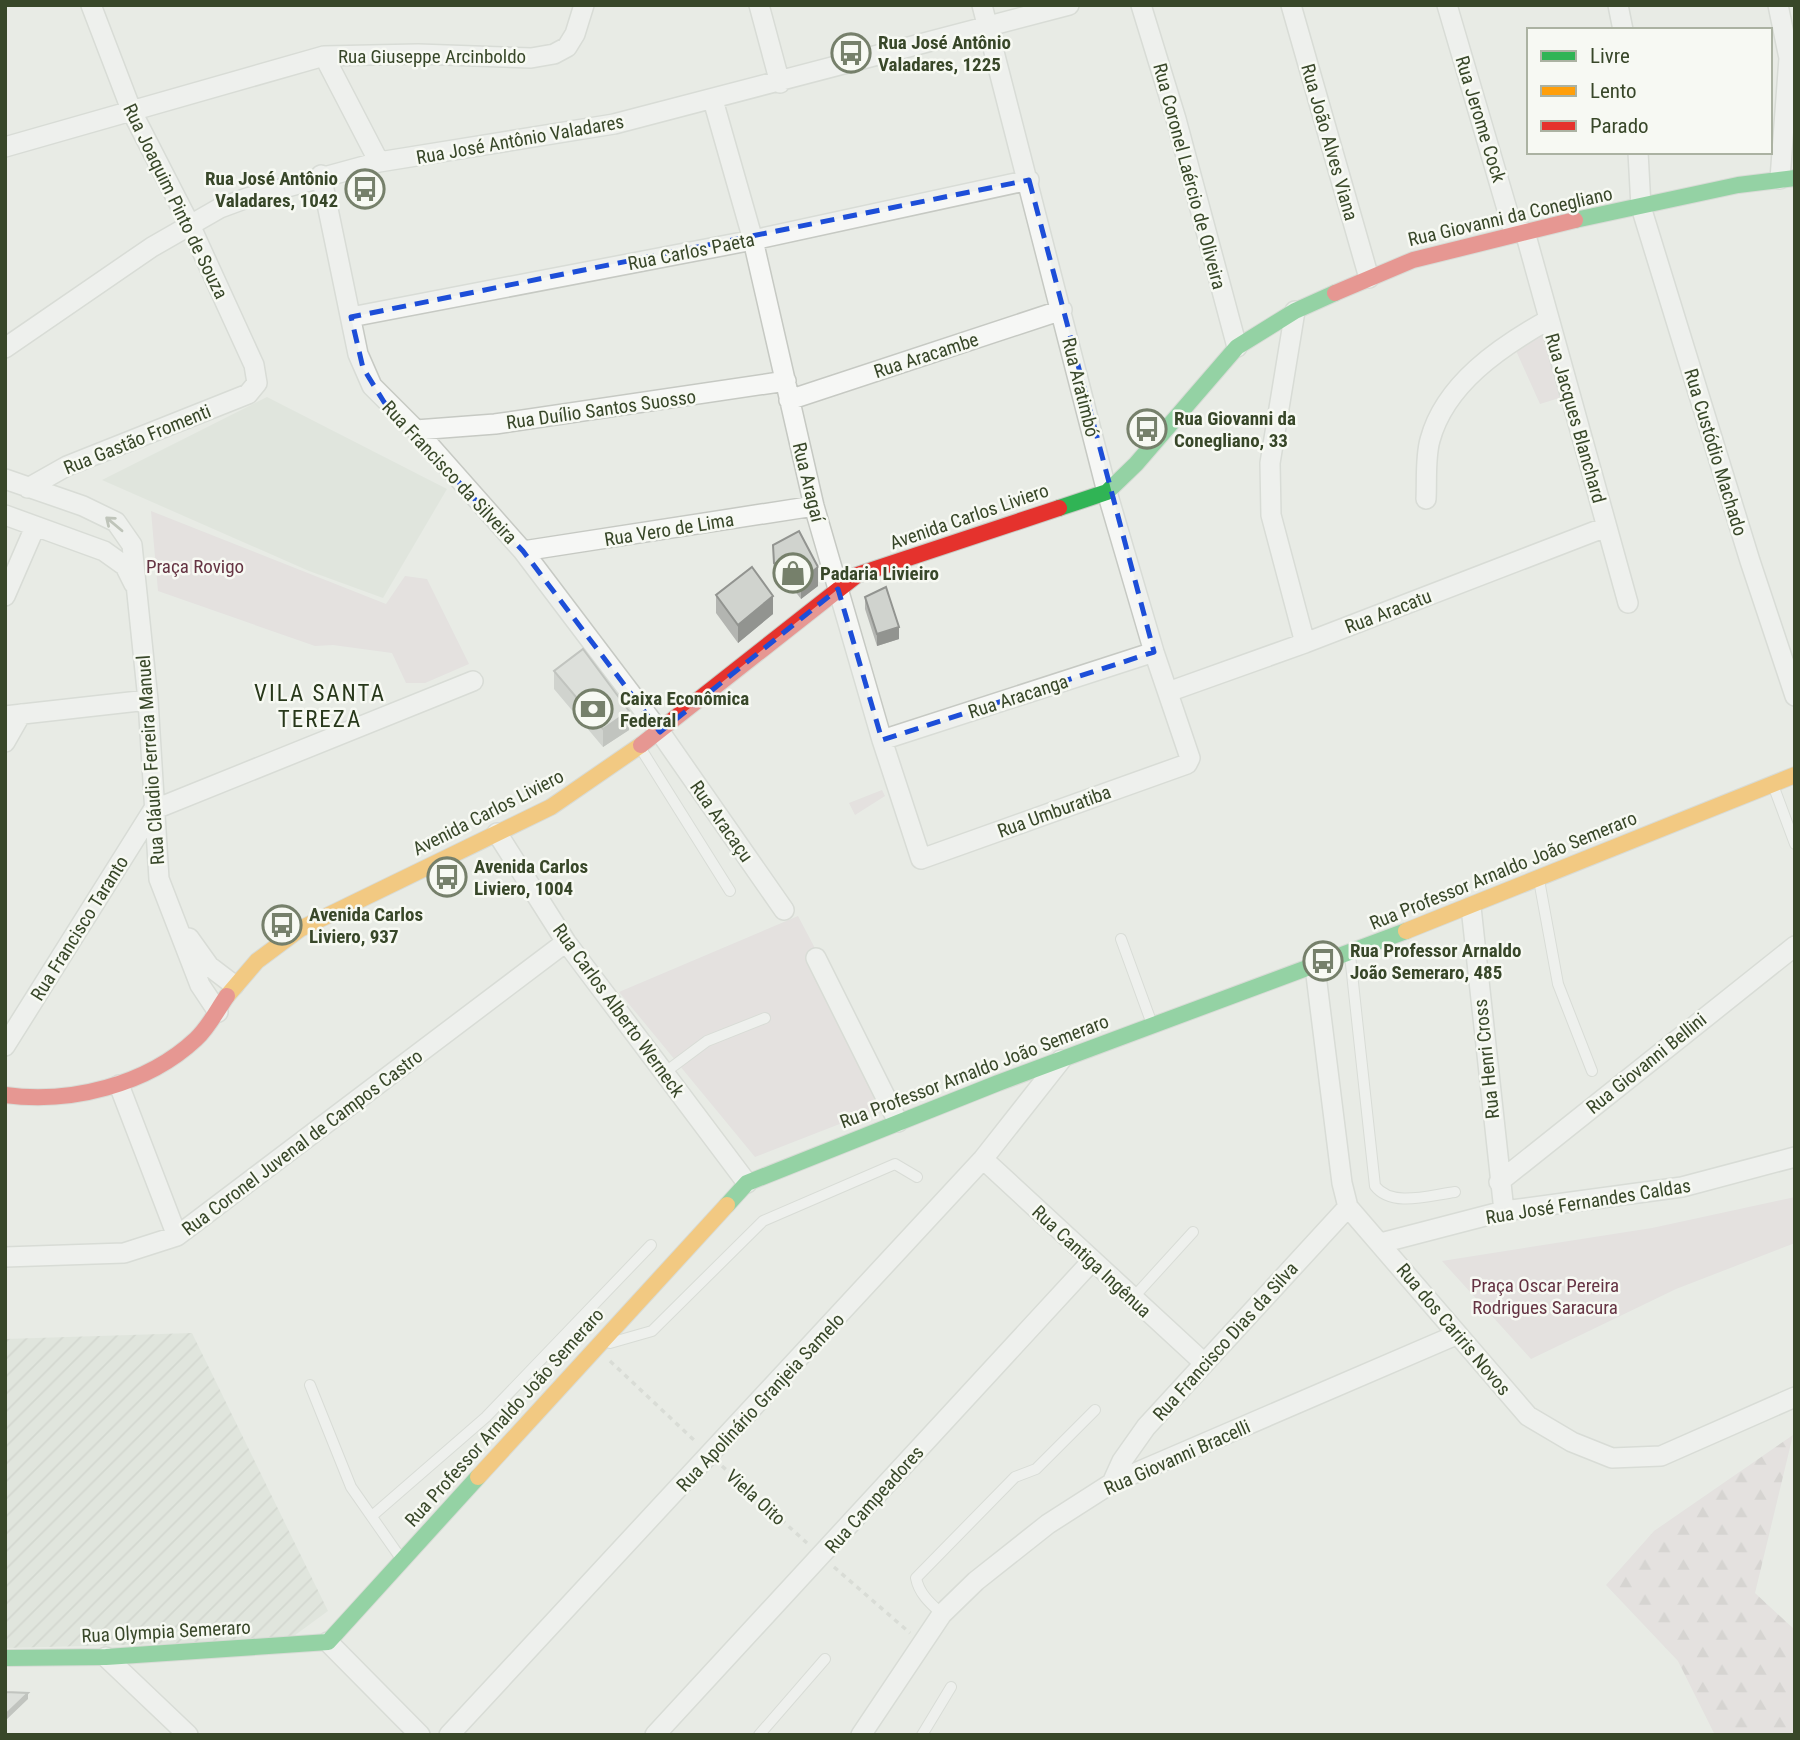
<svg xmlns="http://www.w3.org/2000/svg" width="1800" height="1740" viewBox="0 0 1800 1740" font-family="'Roboto Condensed',sans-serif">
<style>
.built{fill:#d8ded3}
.industrial{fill:url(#industrial-furrows)}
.green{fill:#dfd5d7}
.forest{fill:url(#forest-firs)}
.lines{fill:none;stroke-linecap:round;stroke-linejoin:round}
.lane-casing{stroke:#c6c9c3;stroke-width:12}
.street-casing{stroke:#c6c9c3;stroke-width:22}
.fast-casing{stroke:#c6c9c3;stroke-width:18}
.slow-casing{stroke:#c6c9c3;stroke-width:18}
.jam-casing{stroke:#c6c9c3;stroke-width:18}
.path{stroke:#c8cbc3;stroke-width:3.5;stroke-dasharray:5 5;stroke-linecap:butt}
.lane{stroke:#f6f7f5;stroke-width:10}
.street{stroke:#f6f7f5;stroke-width:19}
.fast{stroke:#30b455;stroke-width:16}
.slow{stroke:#ff9f0a;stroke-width:16}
.jam{stroke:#e5322d;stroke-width:16}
.wall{fill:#b3b5b1}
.shaded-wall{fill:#929490}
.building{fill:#d0d3ce;stroke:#929490;stroke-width:2}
.oneway{stroke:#8e9685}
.marked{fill:none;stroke:#1d4ed8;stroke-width:5;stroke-dasharray:14 9;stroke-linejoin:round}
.labels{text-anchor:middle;stroke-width:5;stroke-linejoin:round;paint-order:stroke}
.poi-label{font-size:19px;font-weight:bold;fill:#384729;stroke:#f7f9f3;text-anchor:start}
.street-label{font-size:19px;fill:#384729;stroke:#f7f9f3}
.park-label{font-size:19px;fill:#653443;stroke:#f7f9f3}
.quarter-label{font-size:23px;letter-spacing:2px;fill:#28381b;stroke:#f7f9f3}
</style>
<defs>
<pattern id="industrial-furrows" width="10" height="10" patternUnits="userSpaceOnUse" patternTransform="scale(1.75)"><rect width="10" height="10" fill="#d8ded3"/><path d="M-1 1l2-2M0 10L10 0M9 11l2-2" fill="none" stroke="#bac0b5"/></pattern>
<pattern id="forest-firs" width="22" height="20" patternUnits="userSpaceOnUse" patternTransform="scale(1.75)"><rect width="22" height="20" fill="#dfd5d7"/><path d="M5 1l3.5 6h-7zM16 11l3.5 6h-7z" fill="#c0b8b9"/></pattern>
</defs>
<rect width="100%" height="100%" fill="#e8ebe5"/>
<path class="built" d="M 267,397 L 447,489 L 383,598 L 309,571 L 102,480 Z"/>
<path class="industrial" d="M 192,1333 L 328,1611 L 287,1641 L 5,1648 L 5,1339 Z"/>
<path class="green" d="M 1543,325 L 1569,395 L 1540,404 L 1513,344 Z
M 151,511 L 386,604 L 405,576 L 427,579 L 469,664 L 425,683 L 406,683 L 392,653 L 333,645 L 315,646 L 158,591 Z
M 882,790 L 885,796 L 855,815 L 849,803 Z
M 798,916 L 896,1102 L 755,1157 L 619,992 Z
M 1795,1197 L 1795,1243 L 1676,1289 L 1531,1359 L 1442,1261 L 1652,1228 Z"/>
<path class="forest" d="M 1793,1435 L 1755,1593 L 1795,1630 L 1795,1735 L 1715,1735 L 1678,1661 L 1606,1585 L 1654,1531 Z"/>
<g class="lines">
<g class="lane-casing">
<path id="lane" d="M 641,749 L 730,891
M 1773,785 L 1795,844
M 1539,880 L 1558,984 L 1592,1071
M 1121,939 L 1152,1024
M 1350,955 L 1375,1186 C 1392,1208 1430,1195 1455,1192
M 664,1073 L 707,1041 L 765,1018
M 1132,1299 L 1193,1232
M 610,1343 L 652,1331 L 763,1221 L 895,1164 L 917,1177
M 310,1385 L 351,1487 L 402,1560
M 372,1516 L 486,1417 L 651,1245
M 942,1614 C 931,1604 919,1594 916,1578 L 1015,1477 L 1036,1469 L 1095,1410
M 759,1735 L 825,1659
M 922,1735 L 951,1687"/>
</g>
<g class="street-casing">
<path id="street" d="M 759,5 L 780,83
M 1141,5 L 1176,119 L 1237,347
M 1291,5 L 1369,278
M 1447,5 L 1514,233
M 1618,5 L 1623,30
M 1778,5 L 1789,58 L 1780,179
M 324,56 L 379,162
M 713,100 L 753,240 L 814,506 L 882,740 L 921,859 L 1187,764 L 1190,758 L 1154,652 L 1107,492 L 982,5
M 5,147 L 324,56 L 418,54 L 531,58 L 554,54 L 567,47 L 575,34 L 584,5
M 1638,152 L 1641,207 L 1750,561 L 1795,696
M 321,175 L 358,354 L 372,386 L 416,430 L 523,551 L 660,732 L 784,910
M 1525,232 L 1628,603
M 1295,311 L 1270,463 L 1271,515 L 1305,643
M 351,317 L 753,240 L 1029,180
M 5,348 L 152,247 L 220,208 L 247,198 L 379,162 L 614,124 L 1069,5
M 789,400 L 1062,310
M 416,430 L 495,424 L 786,381
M 5,479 L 83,506 L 116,522 L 132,545 L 148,700 L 159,879 L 200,985 L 218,1012
M 28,488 L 67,466 L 248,394 L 257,383 L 254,365 L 190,225 L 132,112 L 91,5
M 1426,499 C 1427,480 1425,458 1430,440 C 1445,384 1500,347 1548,320
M 5,515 L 104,551 L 125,566 L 134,584
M 523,551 L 814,506
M 5,596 L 35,527
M 1168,692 L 1305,643 L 1606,527
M 5,716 L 148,700
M 882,740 L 1154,652
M 5,742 L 21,714
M 497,833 L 566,942 L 747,1183
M 1471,907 L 1504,1211
M 189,938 L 209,966 L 234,985
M 816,958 L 898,1122
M 1315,967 L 1342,1183 L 1348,1207 L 1528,1416 L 1572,1442 L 1612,1458 L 1661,1456 L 1795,1397
M 5,1046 L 153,810 L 473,681
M 119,1085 L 177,1236
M 983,1159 L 1203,1362
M 1499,1182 L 1795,946
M 1381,1243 L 1504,1211 L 1682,1187 L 1795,1157
M 5,1257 L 124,1253 L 177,1236 L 566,942
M 1112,1483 L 1122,1461 L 1146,1427 L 1348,1207
M 328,1642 L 420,1735
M 106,1657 L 188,1735
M 449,1735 L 983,1159 L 1061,1060
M 655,1735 L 1091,1262
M 861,1735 L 942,1614 L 976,1581 L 1048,1524 L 1112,1483 L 1456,1335"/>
</g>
<g class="fast-casing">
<path id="fast" d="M 1575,220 L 1738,185 L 1795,178
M 1059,508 L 1107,492 L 1136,464 L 1237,347 L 1295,311 L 1335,293
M 727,1205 L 747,1183 L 998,1083 L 1406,931
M 5,1658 L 106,1657 L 328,1642 L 478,1477"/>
</g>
<g class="slow-casing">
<path id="slow" d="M 1406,931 L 1795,775
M 227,996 L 257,961 L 300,929 L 551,807 L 641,745
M 478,1477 L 727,1205"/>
</g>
<g class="jam-casing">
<path id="jam" d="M 1335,293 L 1413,260 L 1575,220
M 641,745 L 857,575 L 1059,508
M 5,1095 C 70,1104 147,1085 196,1039 C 209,1027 217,1010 227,996"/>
</g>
<path class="path" d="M 610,1361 L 696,1442
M 722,1466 L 807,1543
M 834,1567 L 910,1633"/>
<use href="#lane" class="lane"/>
<use href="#street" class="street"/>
<use href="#fast" class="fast"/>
<use href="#slow" class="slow"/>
<use href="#jam" class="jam"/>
</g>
<path class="wall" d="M 773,545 L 818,586 L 801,599 L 794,590 L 774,581 Z
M 716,595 L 773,614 L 738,643 L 716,613 Z
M 865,597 L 899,639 L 877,646 L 865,609 Z
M 554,671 L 629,730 L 603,747 L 554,689 Z"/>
<path class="shaded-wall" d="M 818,567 L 818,586 L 801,599 L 801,581 Z
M 773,596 L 773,614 L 738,643 L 738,625 Z
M 899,627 L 899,639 L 877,646 L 877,634 Z
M 629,711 L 629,730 L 603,747 L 603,729 Z
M 28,1693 L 28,1699 L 5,1721 L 5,1715 Z"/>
<path class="building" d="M 799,531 L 818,567 L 801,581 L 794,572 L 774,563 L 773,545 Z
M 752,567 L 773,596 L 738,625 L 716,595 Z
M 886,587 L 899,627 L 877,634 L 865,597 Z
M 583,649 L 629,711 L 603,729 L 554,671 Z
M 5,1670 L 6,1692 L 28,1693 L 5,1715 Z"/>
<defs><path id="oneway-shaft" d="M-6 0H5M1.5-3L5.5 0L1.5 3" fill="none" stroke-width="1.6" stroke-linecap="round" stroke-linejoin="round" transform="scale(1.75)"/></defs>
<use class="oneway" href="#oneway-shaft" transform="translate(114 524) rotate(-140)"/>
<path d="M0 0H1800V1740H0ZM 1029,180 L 1154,652 L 882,740 L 838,589 L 660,732 L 523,551 L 384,402 L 363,368 L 351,317 Z" fill="#e8ebe5" fill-opacity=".55" fill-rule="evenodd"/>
<path class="marked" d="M 1029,180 L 1154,652 L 882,740 L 838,589 L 660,732 L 523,551 L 384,402 L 363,368 L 351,317 Z"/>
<defs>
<g id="bus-ring" transform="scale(2.0125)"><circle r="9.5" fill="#f7f9f3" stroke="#76806b" stroke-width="1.5"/><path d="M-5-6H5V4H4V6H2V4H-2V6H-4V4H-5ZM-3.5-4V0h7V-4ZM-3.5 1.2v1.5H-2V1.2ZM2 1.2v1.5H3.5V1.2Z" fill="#76806b"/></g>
<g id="shop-ring" transform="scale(2.0125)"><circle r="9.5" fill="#f7f9f3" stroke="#76806b" stroke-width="1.5"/><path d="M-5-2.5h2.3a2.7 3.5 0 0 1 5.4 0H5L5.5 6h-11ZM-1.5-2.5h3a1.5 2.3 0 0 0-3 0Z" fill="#76806b"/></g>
<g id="bank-ring" transform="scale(2.0125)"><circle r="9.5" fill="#f7f9f3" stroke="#76806b" stroke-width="1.5"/><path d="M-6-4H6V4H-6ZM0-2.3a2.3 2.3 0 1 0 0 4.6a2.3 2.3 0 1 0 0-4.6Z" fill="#76806b"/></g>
</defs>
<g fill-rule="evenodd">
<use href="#bus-ring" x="851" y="53"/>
<use href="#bus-ring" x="365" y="189"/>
<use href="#bus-ring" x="1147" y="429"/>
<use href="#shop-ring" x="793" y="573"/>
<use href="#bank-ring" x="593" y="709"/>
<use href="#bus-ring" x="447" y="877"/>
<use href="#bus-ring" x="282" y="925"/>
<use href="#bus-ring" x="1323" y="961"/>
</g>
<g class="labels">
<g class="poi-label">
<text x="878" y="49">Rua José Antônio<tspan x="878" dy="22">Valadares, 1225</tspan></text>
<text x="338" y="185" text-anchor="end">Rua José Antônio<tspan x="338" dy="22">Valadares, 1042</tspan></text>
<text x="1174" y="425">Rua Giovanni da<tspan x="1174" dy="22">Conegliano, 33</tspan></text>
<text x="820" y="580">Padaria Livieiro</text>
<text x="620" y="705">Caixa Econômica<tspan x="620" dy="22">Federal</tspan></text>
<text x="474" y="873">Avenida Carlos<tspan x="474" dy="22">Liviero, 1004</tspan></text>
<text x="309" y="921">Avenida Carlos<tspan x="309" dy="22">Liviero, 937</tspan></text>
<text x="1350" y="957">Rua Professor Arnaldo<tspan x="1350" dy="22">João Semeraro, 485</tspan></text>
</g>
<g class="street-label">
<text x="432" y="63">Rua Giuseppe Arcinboldo</text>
<text transform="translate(1481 119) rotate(73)" y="7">Rua Jerome Cock</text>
<text transform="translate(520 139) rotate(-10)" y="7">Rua José Antônio Valadares</text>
<text transform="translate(1330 142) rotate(74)" y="7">Rua João Alves Viana</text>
<text transform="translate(1190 176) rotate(75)" y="7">Rua Coronel Laércio de Oliveira</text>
<text transform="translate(176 201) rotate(64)" y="7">Rua Joaquim Pinto de Souza</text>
<text transform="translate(1510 216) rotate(-13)" y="7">Rua Giovanni da Conegliano</text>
<text transform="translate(691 251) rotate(-11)" y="7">Rua Carlos Paeta</text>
<text transform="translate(926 355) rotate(-18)" y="7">Rua Aracambe</text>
<text transform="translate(1081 387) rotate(76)" y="7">Rua Aratimbó</text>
<text transform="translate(601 409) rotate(-8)" y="7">Rua Duílio Santos Suosso</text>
<text transform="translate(1576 418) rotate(74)" y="7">Rua Jacques Blanchard</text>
<text transform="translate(137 439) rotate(-22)" y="7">Rua Gastão Fromenti</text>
<text transform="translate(1716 452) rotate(73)" y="7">Rua Custódio Machado</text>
<text transform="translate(450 472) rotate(47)" y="7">Rua Francisco da Silveira</text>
<text transform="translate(809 482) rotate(76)" y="7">Rua Aragaí</text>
<text transform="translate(969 516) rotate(-19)" y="7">Avenida Carlos Liviero</text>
<text transform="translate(669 529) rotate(-9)" y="7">Rua Vero de Lima</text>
<text transform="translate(1388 611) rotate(-21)" y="7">Rua Aracatu</text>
<text transform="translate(1018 696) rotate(-18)" y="7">Rua Aracanga</text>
<text transform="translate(150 760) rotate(-94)" y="7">Rua Cláudio Ferreira Manuel</text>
<text transform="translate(1054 811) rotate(-20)" y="7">Rua Umburatiba</text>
<text transform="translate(488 812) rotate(-27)" y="7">Avenida Carlos Liviero</text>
<text transform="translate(722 821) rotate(55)" y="7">Rua Aracaçu</text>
<text transform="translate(1503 870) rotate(-22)" y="7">Rua Professor Arnaldo João Semeraro</text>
<text transform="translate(79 928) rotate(-58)" y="7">Rua Francisco Taranto</text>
<text transform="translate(619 1010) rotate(54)" y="7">Rua Carlos Alberto Werneck</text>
<text transform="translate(1486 1059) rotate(-96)" y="7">Rua Henri Cross</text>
<text transform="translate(1646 1063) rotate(-39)" y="7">Rua Giovanni Bellini</text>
<text transform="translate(974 1071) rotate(-21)" y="7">Rua Professor Arnaldo João Semeraro</text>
<text transform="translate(302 1142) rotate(-37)" y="7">Rua Coronel Juvenal de Campos Castro</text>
<text transform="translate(1588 1201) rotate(-9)" y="7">Rua José Fernandes Caldas</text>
<text transform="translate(1092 1261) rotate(43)" y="7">Rua Cantiga Ingênua</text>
<text transform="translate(1454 1329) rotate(50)" y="7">Rua dos Cariris Novos</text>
<text transform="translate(1225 1341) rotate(-48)" y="7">Rua Francisco Dias da Silva</text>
<text transform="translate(760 1402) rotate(-47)" y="7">Rua Apolinário Granjeia Samelo</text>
<text transform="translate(504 1417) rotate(-48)" y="7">Rua Professor Arnaldo João Semeraro</text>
<text transform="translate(1177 1457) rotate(-24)" y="7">Rua Giovanni Bracelli</text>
<text transform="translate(756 1497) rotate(42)" y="7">Viela Oito</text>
<text transform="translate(874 1499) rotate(-48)" y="7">Rua Campeadores</text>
<text transform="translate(166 1631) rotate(-3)" y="7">Rua Olympia Semeraro</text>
</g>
<g class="park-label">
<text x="195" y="573">Praça Rovigo</text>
<text x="1545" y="1292">Praça Oscar Pereira<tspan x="1545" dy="22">Rodrigues Saracura</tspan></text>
</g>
<g class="quarter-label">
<text x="320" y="701">VILA SANTA<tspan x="320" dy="26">TEREZA</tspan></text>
</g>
</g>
<rect width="1800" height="1740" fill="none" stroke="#384729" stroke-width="14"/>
<rect x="1527" y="28" width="245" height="126" fill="#f7f9f3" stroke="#abb2a2" stroke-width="2"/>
<rect x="1541" y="51" width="35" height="10" fill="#30b455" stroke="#abb2a2" stroke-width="2"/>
<text x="1590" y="63" font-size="21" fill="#384729">Livre</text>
<rect x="1541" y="86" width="35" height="10" fill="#ff9f0a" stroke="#abb2a2" stroke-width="2"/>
<text x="1590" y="98" font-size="21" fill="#384729">Lento</text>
<rect x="1541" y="121" width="35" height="10" fill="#e5322d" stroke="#abb2a2" stroke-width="2"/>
<text x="1590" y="133" font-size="21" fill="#384729">Parado</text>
</svg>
